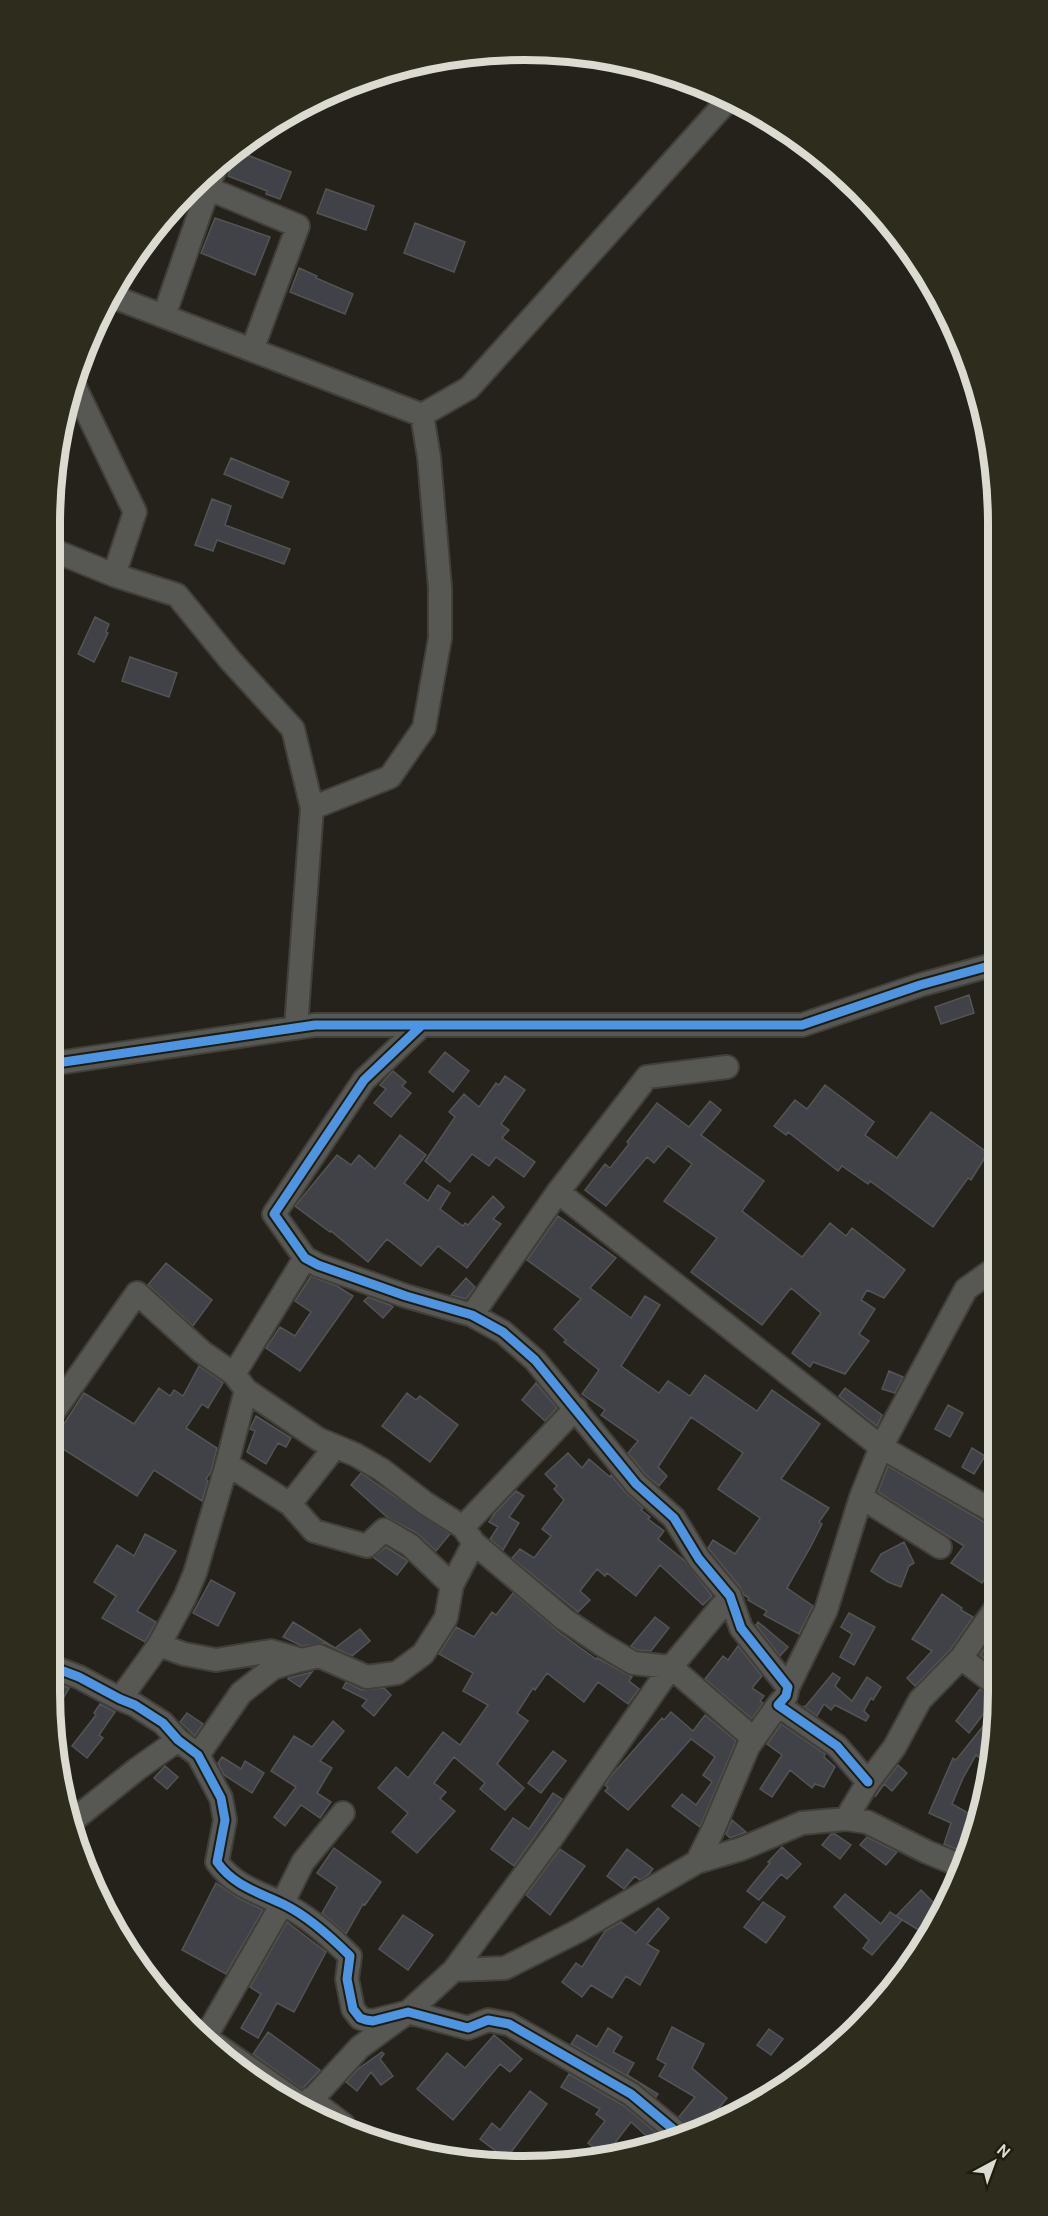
<svg xmlns="http://www.w3.org/2000/svg" width="1048" height="2216" viewBox="0 0 1048 2216" font-family="Cabin,sans-serif">
<style>
.building{fill:#414247;stroke:#535453;stroke-width:1.5}
.lines{fill:none;stroke-linecap:round;stroke-linejoin:round}
.minor-casing{stroke:#413f38;stroke-width:26}
.minor{stroke:#575754;stroke-width:22}
.cycleway-casing{stroke:#1e1d0d;stroke-width:13}
.cycleway{stroke:#4d94e3;stroke-width:9}
.rim{fill:none;stroke:#dcdbd1;stroke-width:8}
</style>
<rect width="100%" height="100%" fill="#24221a"/>
<path class="building" d="M 237,151 L 291,172 L 280,199 L 266,194 L 267,191 L 228,176 Z
M 326,189 L 374,206 L 366,230 L 317,213 Z
M 215,218 L 270,237 L 255,275 L 201,253 Z
M 415,223 L 465,242 L 454,272 L 404,253 Z
M 299,268 L 317,276 L 316,278 L 353,294 L 345,314 L 290,292 Z
M 231,458 L 289,482 L 282,498 L 224,474 Z
M 212,499 L 231,506 L 225,525 L 290,549 L 284,564 L 217,540 L 213,551 L 195,545 Z
M 95,617 L 109,624 L 106,632 L 108,633 L 94,662 L 78,654 Z
M 130,657 L 177,673 L 169,697 L 122,681 Z
M 969,995 L 974,1013 L 941,1024 L 935,1007 Z
M 445,1052 L 469,1071 L 453,1092 L 429,1072 Z
M 393,1071 L 406,1082 L 402,1086 L 411,1093 L 391,1117 L 374,1103 L 386,1089 L 380,1085 Z
M 505,1076 L 525,1090 L 501,1124 L 509,1130 L 502,1138 L 535,1162 L 524,1177 L 496,1157 L 489,1166 L 472,1154 L 450,1182 L 425,1161 L 455,1117 L 449,1112 L 464,1094 L 479,1107 L 496,1083 L 499,1085 Z
M 825,1085 L 874,1122 L 865,1135 L 897,1158 L 931,1112 L 988,1153 L 971,1180 L 968,1178 L 933,1227 L 870,1181 L 868,1184 L 842,1166 L 838,1171 L 788,1132 L 786,1135 L 774,1126 L 795,1100 L 807,1109 Z
M 710,1101 L 721,1110 L 701,1135 L 764,1181 L 742,1211 L 802,1257 L 830,1223 L 846,1236 L 852,1228 L 905,1270 L 884,1298 L 867,1290 L 861,1300 L 875,1309 L 859,1334 L 869,1341 L 845,1374 L 813,1362 L 810,1367 L 792,1353 L 821,1313 L 791,1288 L 762,1325 L 691,1272 L 717,1238 L 664,1201 L 692,1164 L 668,1146 L 654,1163 L 647,1157 L 606,1206 L 585,1190 L 605,1164 L 610,1168 L 629,1144 L 627,1142 L 657,1103 L 689,1127 Z
M 400,1135 L 426,1155 L 404,1183 L 428,1201 L 438,1185 L 450,1193 L 440,1209 L 463,1226 L 465,1223 L 468,1225 L 493,1196 L 504,1207 L 493,1219 L 501,1224 L 467,1268 L 438,1246 L 421,1266 L 387,1239 L 368,1262 L 331,1231 L 330,1232 L 295,1206 L 337,1155 L 351,1165 L 359,1155 L 375,1169 Z
M 558,1216 L 616,1258 L 590,1288 L 631,1318 L 645,1296 L 660,1305 L 621,1366 L 659,1393 L 668,1381 L 690,1396 L 705,1375 L 757,1411 L 772,1390 L 820,1424 L 781,1479 L 829,1508 L 819,1522 L 822,1524 L 811,1546 L 787,1588 L 813,1606 L 799,1634 L 764,1615 L 767,1611 L 748,1600 L 749,1598 L 744,1595 L 740,1587 L 708,1548 L 713,1540 L 735,1554 L 760,1518 L 718,1489 L 743,1453 L 691,1417 L 658,1467 L 667,1476 L 659,1486 L 646,1475 L 628,1453 L 638,1441 L 601,1415 L 605,1410 L 582,1394 L 599,1370 L 564,1342 L 566,1340 L 554,1329 L 581,1299 L 527,1260 Z
M 166,1263 L 212,1300 L 193,1326 L 148,1285 Z
M 311,1276 L 337,1286 L 353,1296 L 300,1371 L 266,1348 L 280,1327 L 295,1336 L 311,1312 L 295,1301 Z
M 466,1278 L 475,1287 L 466,1299 L 451,1295 Z
M 368,1297 L 390,1305 L 393,1307 L 383,1318 L 364,1301 Z
M 199,1366 L 223,1383 L 208,1408 L 202,1404 L 186,1428 L 217,1448 L 211,1472 L 206,1479 L 208,1481 L 202,1501 L 154,1470 L 137,1496 L 52,1442 L 84,1393 L 134,1424 L 159,1388 L 170,1396 L 174,1390 L 183,1396 Z
M 889,1371 L 903,1377 L 895,1393 L 882,1389 Z
M 536,1383 L 557,1408 L 545,1421 L 522,1400 Z
M 845,1388 L 882,1415 L 877,1426 L 839,1396 Z
M 407,1393 L 416,1400 L 420,1396 L 458,1425 L 430,1462 L 382,1426 Z
M 948,1405 L 963,1413 L 950,1437 L 935,1429 Z
M 256,1416 L 291,1438 L 286,1447 L 278,1443 L 266,1464 L 247,1452 L 255,1431 L 250,1429 Z
M 972,1448 L 985,1456 L 974,1474 L 962,1467 Z
M 568,1453 L 582,1468 L 589,1459 L 610,1477 L 611,1475 L 626,1493 L 643,1508 L 641,1510 L 650,1517 L 648,1519 L 664,1531 L 658,1539 L 685,1561 L 712,1596 L 703,1605 L 660,1565 L 636,1596 L 607,1573 L 605,1576 L 597,1569 L 580,1591 L 590,1600 L 578,1612 L 512,1558 L 520,1549 L 534,1558 L 551,1536 L 542,1529 L 564,1500 L 554,1489 L 557,1486 L 545,1474 Z
M 888,1466 L 991,1526 L 998,1527 L 998,1561 L 982,1583 L 951,1563 L 964,1546 L 878,1492 Z
M 361,1473 L 450,1534 L 436,1551 L 417,1533 L 388,1518 L 351,1485 Z
M 516,1491 L 524,1496 L 509,1517 L 519,1523 L 503,1550 L 490,1539 L 498,1527 L 489,1522 L 495,1513 Z
M 145,1534 L 176,1551 L 137,1611 L 156,1622 L 145,1642 L 102,1618 L 116,1596 L 94,1582 L 117,1545 L 134,1556 Z
M 904,1542 L 914,1563 L 909,1566 L 901,1587 L 888,1582 L 871,1571 L 881,1554 Z
M 386,1547 L 408,1561 L 397,1575 L 373,1557 Z
M 211,1580 L 235,1593 L 218,1626 L 193,1613 Z
M 513,1593 L 560,1633 L 596,1659 L 597,1658 L 632,1677 L 629,1681 L 639,1689 L 628,1704 L 598,1682 L 584,1702 L 547,1673 L 535,1690 L 533,1688 L 517,1713 L 528,1721 L 497,1764 L 524,1788 L 505,1810 L 480,1789 L 485,1783 L 454,1757 L 434,1783 L 446,1792 L 440,1799 L 455,1811 L 417,1853 L 392,1832 L 408,1813 L 378,1788 L 396,1767 L 408,1778 L 443,1732 L 460,1745 L 488,1705 L 463,1691 L 473,1673 L 439,1654 L 456,1627 L 474,1637 L 492,1612 L 496,1615 Z
M 942,1594 L 962,1608 L 961,1610 L 973,1617 L 951,1649 L 915,1686 L 907,1678 L 932,1651 L 912,1639 Z
M 849,1613 L 875,1627 L 854,1665 L 840,1657 L 852,1634 L 841,1627 Z
M 655,1617 L 669,1628 L 651,1651 L 637,1650 L 631,1646 Z
M 293,1622 L 335,1648 L 360,1629 L 370,1641 L 352,1656 L 324,1643 L 302,1646 L 283,1637 Z
M 758,1622 L 788,1647 L 780,1656 L 756,1625 Z
M 989,1642 L 998,1651 L 998,1669 L 980,1655 Z
M 738,1646 L 762,1676 L 752,1688 L 764,1696 L 760,1701 L 763,1703 L 752,1719 L 705,1679 L 723,1656 L 728,1660 Z
M 312,1672 L 300,1687 L 288,1679 L 289,1678 Z
M 833,1673 L 840,1678 L 835,1686 L 852,1701 L 867,1677 L 881,1687 L 873,1700 L 871,1698 L 864,1711 L 869,1716 L 866,1721 L 835,1705 L 831,1710 L 824,1704 L 817,1716 L 803,1706 L 805,1707 Z
M 50,1680 L 69,1688 L 60,1704 L 51,1698 Z
M 346,1682 L 362,1690 L 384,1688 L 391,1695 L 374,1716 L 362,1706 L 367,1700 L 343,1688 Z
M 980,1689 L 995,1699 L 969,1733 L 956,1721 Z
M 100,1704 L 115,1712 L 99,1735 L 103,1738 L 87,1758 L 72,1746 L 96,1715 L 94,1713 Z
M 671,1712 L 693,1731 L 705,1715 L 736,1741 L 700,1827 L 672,1806 L 682,1794 L 696,1805 L 712,1782 L 703,1775 L 715,1757 L 691,1739 L 628,1810 L 605,1791 L 608,1788 L 605,1785 L 610,1777 L 662,1718 L 664,1720 Z
M 187,1713 L 203,1724 L 195,1736 L 180,1722 Z
M 333,1721 L 344,1731 L 320,1761 L 332,1768 L 317,1793 L 331,1802 L 320,1818 L 301,1805 L 285,1826 L 274,1817 L 296,1787 L 271,1771 L 294,1736 L 312,1747 Z
M 781,1724 L 825,1754 L 824,1757 L 835,1767 L 824,1787 L 815,1784 L 812,1788 L 790,1770 L 772,1797 L 760,1789 L 782,1755 L 767,1744 Z
M 984,1725 L 989,1729 L 985,1738 L 993,1744 L 981,1759 L 976,1755 L 963,1778 L 952,1804 L 979,1819 L 968,1854 L 944,1844 L 951,1823 L 929,1813 L 953,1758 L 956,1760 Z
M 553,1751 L 566,1761 L 541,1793 L 528,1783 Z
M 222,1757 L 241,1769 L 245,1761 L 264,1773 L 252,1793 L 224,1775 L 218,1763 Z
M 898,1765 L 907,1773 L 892,1791 L 884,1784 L 875,1797 L 879,1790 Z
M 165,1766 L 178,1777 L 167,1789 L 154,1778 Z
M 553,1793 L 562,1799 L 514,1866 L 491,1849 L 513,1818 L 529,1829 Z
M 732,1820 L 746,1832 L 730,1838 L 726,1834 Z
M 831,1834 L 835,1834 L 851,1845 L 840,1859 L 822,1845 Z
M 867,1837 L 897,1852 L 886,1865 L 860,1845 Z
M 782,1847 L 801,1864 L 787,1879 L 781,1874 L 759,1900 L 747,1891 L 770,1863 L 768,1862 Z
M 334,1848 L 381,1882 L 365,1905 L 363,1904 L 346,1934 L 322,1913 L 337,1887 L 317,1873 Z
M 560,1849 L 585,1866 L 550,1915 L 526,1895 Z
M 627,1849 L 653,1869 L 649,1874 L 640,1880 L 635,1876 L 624,1889 L 607,1876 Z
M 216,1883 L 240,1899 L 263,1910 L 226,1974 L 182,1950 Z
M 921,1890 L 940,1909 L 925,1934 L 896,1916 Z
M 845,1894 L 881,1924 L 890,1912 L 902,1920 L 872,1955 L 863,1948 L 869,1940 L 834,1907 Z
M 763,1902 L 785,1917 L 766,1943 L 744,1927 Z
M 658,1908 L 669,1918 L 647,1944 L 659,1951 L 640,1985 L 626,1976 L 612,1998 L 591,1985 L 582,1997 L 562,1982 L 576,1963 L 582,1967 L 605,1931 L 621,1922 L 636,1933 Z
M 403,1915 L 433,1935 L 408,1970 L 379,1949 Z
M 287,1922 L 326,1952 L 294,2012 L 277,2003 L 258,2038 L 241,2028 L 261,1994 L 250,1987 Z
M 672,2027 L 704,2044 L 692,2068 L 727,2098 L 706,2124 L 692,2129 L 679,2117 L 695,2097 L 659,2076 L 666,2064 L 657,2059 Z
M 608,2028 L 622,2037 L 613,2052 L 634,2063 L 627,2075 L 658,2094 L 656,2097 L 638,2082 L 571,2044 L 577,2035 L 597,2047 Z
M 769,2029 L 783,2039 L 771,2055 L 757,2045 Z
M 268,2032 L 320,2070 L 305,2086 L 302,2089 L 253,2054 Z
M 494,2035 L 522,2059 L 510,2072 L 500,2064 L 453,2120 L 417,2089 L 447,2053 L 465,2068 Z
M 382,2052 L 384,2054 L 380,2059 L 393,2076 L 381,2085 L 371,2072 L 357,2091 L 346,2082 L 358,2069 Z
M 569,2074 L 623,2105 L 664,2139 L 654,2143 L 631,2122 L 605,2156 L 588,2143 L 605,2121 L 596,2114 L 600,2109 L 561,2087 Z
M 530,2091 L 547,2104 L 506,2159 L 480,2139 L 492,2123 L 500,2130 Z"/>
<g class="lines">
<g class="minor-casing">
<path id="minor" d="M 195,183 L 298,226 L 252,350
M 111,296 L 422,415 L 469,388 L 729,99
M 164,316 L 216,166
M 73,383 L 135,512 L 114,575
M 50,549 L 114,575 L 177,595 L 230,660 L 293,729 L 312,808
M 422,1025 L 364,1080 L 274,1214 L 305,1258 L 318,1265 L 406,1296 L 472,1315 L 503,1332 L 535,1360 L 636,1484 L 674,1518 L 699,1559 L 730,1596 L 741,1628 L 788,1687 L 786,1696 L 778,1705 L 837,1746 L 868,1782
M 296,1027 L 312,808 L 390,777 L 424,728 L 440,638 L 440,588 L 429,457 L 422,415
M 50,1064 L 315,1025 L 802,1025 L 920,985 L 996,964
M 558,1192 L 881,1447 L 998,1514
M 472,1315 L 558,1192 L 647,1077 L 727,1067
M 234,1374 L 305,1258
M 50,1417 L 137,1293 L 202,1352 L 234,1374 L 246,1390 L 318,1439 L 356,1455 L 382,1470 L 425,1503 L 463,1527 L 474,1543 L 564,1619 L 601,1644 L 633,1663 L 671,1667 L 753,1738
M 227,1464 L 290,1504 L 314,1531 L 367,1546 L 384,1530 L 410,1545 L 452,1585
M 861,1497 L 940,1547
M 290,1504 L 335,1447
M 463,1527 L 576,1408
M 159,1645 L 184,1654 L 216,1660 L 271,1651 L 302,1660 L 319,1656 L 367,1677 L 397,1673 L 423,1654 L 446,1618 L 452,1585 L 474,1543
M 961,1658 L 998,1686
M 50,1666 L 79,1677 L 120,1699 L 135,1705 L 163,1723 L 178,1740 L 198,1755 L 221,1798 L 225,1820 L 217,1862 C 234,1886 258,1892 283,1904 C 308,1916 330,1936 350,1956 L 347,1979 L 353,2009 L 360,2018 L 366,2020 L 373,2021 L 408,2012 L 468,2028 L 488,2020 L 509,2024 L 631,2094 L 679,2134
M 788,1687 L 826,1610 L 861,1497 L 881,1447 L 966,1289 L 997,1267
M 120,1699 L 159,1645 L 185,1597 L 195,1573 L 227,1464 L 246,1390
M 198,1755 L 241,1693 L 273,1668 L 301,1660
M 846,1819 L 868,1782 L 894,1748 L 920,1700 L 961,1658 L 998,1605
M 71,1822 L 137,1769 L 178,1740
M 697,1862 L 713,1830 L 748,1747 L 778,1705
M 454,1970 L 505,1968 L 578,1931 L 697,1862 L 741,1849 L 802,1823 L 846,1819 L 867,1822 L 927,1852 L 964,1867
M 206,2036 L 282,1904 L 303,1862 L 343,1813
M 208,2039 L 305,2107
M 310,2099 L 343,2124
M 303,2109 L 360,2047 L 408,2012 L 454,1970 L 553,1836 L 671,1667 L 730,1596"/>
</g>
<use href="#minor" class="minor"/>
<g class="cycleway-casing">
<path id="cycleway" d="M 422,1025 L 364,1080 L 274,1214 L 305,1258 L 318,1265 L 406,1296 L 472,1315 L 503,1332 L 535,1360 L 636,1484 L 674,1518 L 699,1559 L 730,1596 L 741,1628 L 788,1687 L 786,1696 L 778,1705 L 837,1746 L 868,1782
M 50,1064 L 315,1025 L 802,1025 L 920,985 L 996,964
M 50,1666 L 79,1677 L 120,1699 L 135,1705 L 163,1723 L 178,1740 L 198,1755 L 221,1798 L 225,1820 L 217,1862 C 234,1886 258,1892 283,1904 C 308,1916 330,1936 350,1956 L 347,1979 L 353,2009 L 360,2018 L 366,2020 L 373,2021 L 408,2012 L 468,2028 L 488,2020 L 509,2024 L 631,2094 L 679,2134"/>
</g>
<use href="#cycleway" class="cycleway"/>
</g>
<path d="M0 0H1048V2216H0ZM524 60H524A464 464 0 0 1 988 524V1692A464 464 0 0 1 524 2156H524A464 464 0 0 1 60 1692V524A464 464 0 0 1 524 60Z" fill="#2d2c1d" fill-rule="evenodd"/>
<path class="rim" d="M524 60H524A464 464 0 0 1 988 524V1692A464 464 0 0 1 524 2156H524A464 464 0 0 1 60 1692V524A464 464 0 0 1 524 60Z"/>
<g transform="translate(994 2162) rotate(41)" stroke="#1e1d0d" stroke-width="4.5" paint-order="stroke">
<path d="M0-4.5L10 22L0 15L-10 22Z" fill="#dcdbd1"/>
<text y="-9" font-size="16" font-weight="bold" text-anchor="middle" fill="#dcdbd1">N</text>
</g>
</svg>
